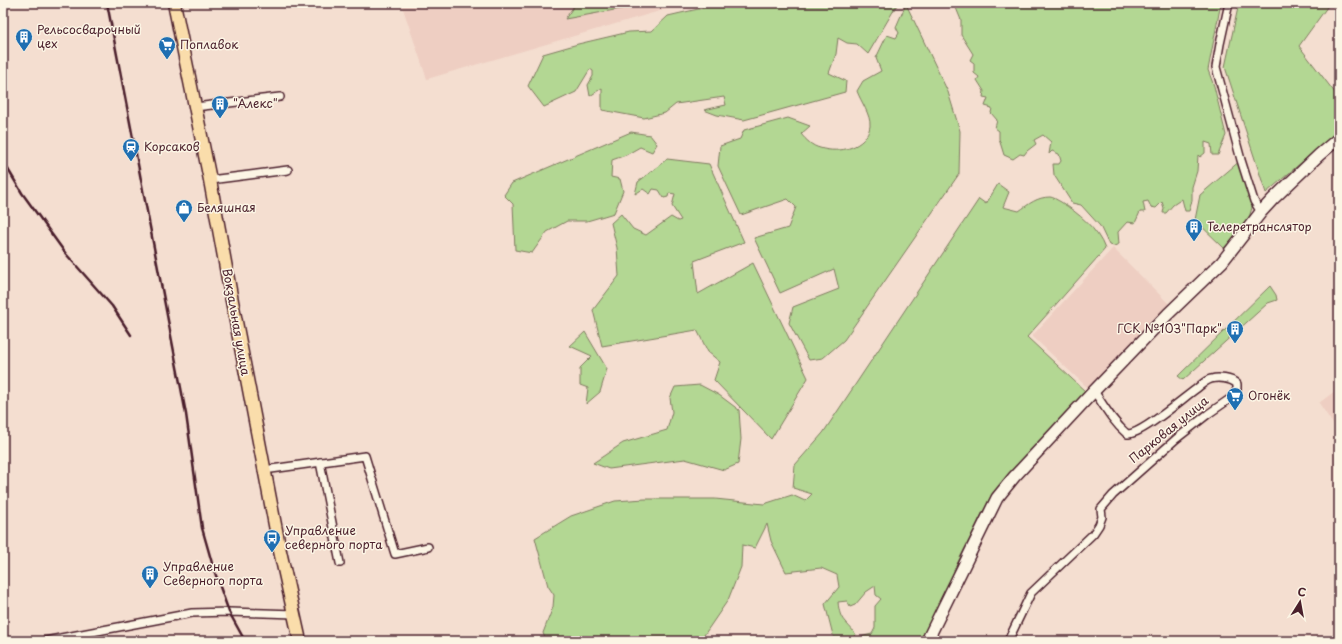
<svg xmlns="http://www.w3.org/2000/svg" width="1342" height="644" viewBox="0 0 1342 644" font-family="'Playpen Sans',sans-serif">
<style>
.built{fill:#eecec2}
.green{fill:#b3d793;stroke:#7e7b5f}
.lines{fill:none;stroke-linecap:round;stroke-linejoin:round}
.street-casing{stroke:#4a1f2b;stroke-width:10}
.secondary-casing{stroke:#4a1f2b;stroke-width:14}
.primary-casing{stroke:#4a1f2b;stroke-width:15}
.street{stroke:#fcf5e5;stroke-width:7}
.secondary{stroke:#fcf5e5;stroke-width:11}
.primary{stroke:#faddab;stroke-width:12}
.rail{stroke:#4a1f2b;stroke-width:2.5}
.labels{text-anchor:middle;stroke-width:3;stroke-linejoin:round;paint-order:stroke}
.poi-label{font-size:12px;fill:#4a1f2b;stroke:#fcf5e5;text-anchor:start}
.street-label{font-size:12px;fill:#4a1f2b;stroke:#fcf5e5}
</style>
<rect width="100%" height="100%" fill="#f4ded0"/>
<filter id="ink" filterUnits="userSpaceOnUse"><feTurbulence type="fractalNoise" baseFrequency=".025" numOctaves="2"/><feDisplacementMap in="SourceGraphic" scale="8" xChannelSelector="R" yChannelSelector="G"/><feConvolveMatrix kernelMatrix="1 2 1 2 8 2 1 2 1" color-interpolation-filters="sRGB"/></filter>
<g filter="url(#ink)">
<path class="built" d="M 401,3 L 687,3 L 427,79 Z
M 1113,248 L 1169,304 L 1088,388 L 1032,336 Z
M 1339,388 L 1339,433 L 1319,403 Z"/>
<path class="green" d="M 576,3 L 653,3 L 565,19 Z
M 724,3 L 898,3 L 868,54 L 857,44 L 847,43 L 838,38 L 836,54 L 829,73 L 846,81 L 845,92 L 744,120 L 717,115 L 704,110 L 726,105 L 724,97 L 676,104 L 665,113 L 644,118 L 602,110 L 602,88 L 590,96 L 588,85 L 593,76 L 593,71 L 590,69 L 576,92 L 544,107 L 528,86 L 543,54 L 578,44 L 629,32 L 652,31 L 668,16 Z
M 954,3 L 1221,3 L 1208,70 L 1214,86 L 1226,135 L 1218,155 L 1212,155 L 1211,144 L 1205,142 L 1205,153 L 1200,157 L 1198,155 L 1197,171 L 1192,187 L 1192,201 L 1189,211 L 1185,211 L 1182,199 L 1173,205 L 1166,213 L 1163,213 L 1164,208 L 1162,202 L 1156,208 L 1151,207 L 1148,201 L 1143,202 L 1145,212 L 1140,212 L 1135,223 L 1127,222 L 1118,232 L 1119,244 L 1114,246 L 1109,245 L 1100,226 L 1081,205 L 1072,203 L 1054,175 L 1053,164 L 1059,164 L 1061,161 L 1059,154 L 1052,151 L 1049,154 L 1051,142 L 1043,135 L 1034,140 L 1036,144 L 1027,151 L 1024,155 L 1020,154 L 1013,159 L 1004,155 L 999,139 L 999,131 L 995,128 L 997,120 L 991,113 L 992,108 L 985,106 L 988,98 L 983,97 L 984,91 L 977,80 L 979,77 L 974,73 L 974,63 L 970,60 L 973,54 L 961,35 L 961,20 Z
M 1239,3 L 1330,3 L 1299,46 L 1339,98 L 1339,130 L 1266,193 L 1225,67 Z
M 906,4 L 948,92 L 960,131 L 959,174 L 844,340 L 823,358 L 809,360 L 789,323 L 793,307 L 839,289 L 834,269 L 780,293 L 754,238 L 788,228 L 796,207 L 788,199 L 741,215 L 718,166 L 720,146 L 740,139 L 744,130 L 788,118 L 810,126 L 801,134 C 806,140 812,146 820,148 C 839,154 867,148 870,126 C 871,115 861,102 857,91 L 863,81 L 881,71 L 876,58 L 887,35 L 896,38 L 899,33 L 896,27 Z
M 631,132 L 650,135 L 657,144 L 652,152 L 640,147 L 626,155 L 612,160 L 611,177 L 620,179 L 623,191 L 614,213 L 587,221 L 567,221 L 547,232 L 532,253 L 515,250 L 513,204 L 504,195 L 512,183 Z
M 667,159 L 709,164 L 744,242 L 694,261 L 698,294 L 753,263 L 808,378 L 771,439 L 714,380 L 720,362 L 708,352 L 697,330 L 602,346 L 593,310 L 619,276 L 617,248 L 611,223 L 621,214 L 633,229 L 646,235 L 671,217 L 678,221 L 681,220 L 672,206 L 675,194 L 669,193 L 668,197 L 664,198 L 659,190 L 653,189 L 650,194 L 643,189 L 635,194 L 638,182 Z
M 1241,160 L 1254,201 L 1248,221 L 1224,248 L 1195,220 L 1200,195 Z
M 998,184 L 1009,192 L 1003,207 L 1019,211 C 1029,204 1037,197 1050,197 C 1053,197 1057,200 1061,202 C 1078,213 1098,229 1105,249 L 1027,337 L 1086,392 L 992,494 L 957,564 L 935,617 L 923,641 L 856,641 L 860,637 L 872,634 L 875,628 L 875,606 L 881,599 L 876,595 L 875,586 L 866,592 L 855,605 L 850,607 L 847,601 L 838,602 C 840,623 846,620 856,635 L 851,641 L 836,641 L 834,639 L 825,604 L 839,587 L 837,575 L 821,568 L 786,572 L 771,541 L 767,524 L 755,548 L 742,545 L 741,567 L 728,600 L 700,641 L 546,641 L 543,633 L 553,607 L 554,595 L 548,586 L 535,538 L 571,516 L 615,501 L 645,499 L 715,499 L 764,504 L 792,495 L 805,501 L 812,494 L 793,488 L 795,465 L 823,433 L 979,199 L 986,204 Z
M 1270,286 L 1276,295 L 1277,300 L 1268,303 L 1183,380 L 1178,376 Z
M 585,332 L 607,369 L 600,392 L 586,404 L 588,388 L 580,385 L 580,368 L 592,356 L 570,346 Z
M 700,385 L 719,395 L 739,410 L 741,439 L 738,464 L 724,470 L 685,459 L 609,469 L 593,463 L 623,443 L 667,430 L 672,412 L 670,398 L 675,387 Z"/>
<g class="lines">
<g class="street-casing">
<path id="street" d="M 1229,3 L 1220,44 L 1216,67 L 1241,160 L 1254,201 L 1261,212
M 195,107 L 280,97
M 210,180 L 288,170
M 320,462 L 340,563
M 264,470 L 365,456 L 395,554 L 428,547
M 45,641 L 192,613 L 229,612 L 295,614
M 1008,641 L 1031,593 L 1093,534 L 1099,525 L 1102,517 L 1101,509 L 1113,495 L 1176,439 L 1208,414 L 1234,396 L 1237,389 L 1237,384 C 1231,378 1218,377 1211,379 C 1206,380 1200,386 1196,389 C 1182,399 1141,435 1127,434 C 1113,422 1104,406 1094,391"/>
</g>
<g class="secondary-casing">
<path id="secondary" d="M 927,641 L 997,498 L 1014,477 L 1094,391 L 1168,314 L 1222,262 L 1261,212 L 1273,199 L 1319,155 L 1339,138"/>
</g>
<g class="primary-casing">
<path id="primary" d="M 174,3 L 210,180 L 232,301 L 280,551 L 300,641"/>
</g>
<use href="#street" class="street"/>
<use href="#secondary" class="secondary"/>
<use href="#primary" class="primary"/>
<path class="rail" d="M 107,3 L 186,414 L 202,528 L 214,570 L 229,612 L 245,641
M 3,161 L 22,193 L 66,254 L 112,306 L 131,335"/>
</g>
</g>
<defs>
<g id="building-pin" transform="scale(0.9)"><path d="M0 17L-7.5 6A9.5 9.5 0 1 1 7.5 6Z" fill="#1f6fb2" stroke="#fcf5e5"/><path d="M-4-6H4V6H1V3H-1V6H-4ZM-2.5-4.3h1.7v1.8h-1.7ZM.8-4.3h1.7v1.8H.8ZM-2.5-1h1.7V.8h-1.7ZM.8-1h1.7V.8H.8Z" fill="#fff"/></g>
<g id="supermarket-pin" transform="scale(0.9)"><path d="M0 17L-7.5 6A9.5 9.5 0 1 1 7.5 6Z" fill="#1f6fb2" stroke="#fcf5e5"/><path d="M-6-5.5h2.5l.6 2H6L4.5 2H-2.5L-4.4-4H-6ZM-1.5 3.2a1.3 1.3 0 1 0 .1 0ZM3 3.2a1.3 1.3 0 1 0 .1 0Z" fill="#fff"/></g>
<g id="station-pin" transform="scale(0.9)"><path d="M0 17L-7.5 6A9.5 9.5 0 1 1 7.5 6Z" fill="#1f6fb2" stroke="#fcf5e5"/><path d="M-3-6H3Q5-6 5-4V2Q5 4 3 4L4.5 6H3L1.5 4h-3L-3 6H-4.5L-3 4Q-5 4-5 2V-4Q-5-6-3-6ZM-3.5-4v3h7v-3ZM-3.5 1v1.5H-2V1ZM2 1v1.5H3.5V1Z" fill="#fff"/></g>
<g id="shop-pin" transform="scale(0.9)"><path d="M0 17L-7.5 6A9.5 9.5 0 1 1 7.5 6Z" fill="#1f6fb2" stroke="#fcf5e5"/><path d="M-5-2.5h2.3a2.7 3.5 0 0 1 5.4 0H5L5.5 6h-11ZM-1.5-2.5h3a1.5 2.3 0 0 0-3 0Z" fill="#fff"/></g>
<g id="bus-pin" transform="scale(0.9)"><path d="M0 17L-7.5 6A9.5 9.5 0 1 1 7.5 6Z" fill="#1f6fb2" stroke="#fcf5e5"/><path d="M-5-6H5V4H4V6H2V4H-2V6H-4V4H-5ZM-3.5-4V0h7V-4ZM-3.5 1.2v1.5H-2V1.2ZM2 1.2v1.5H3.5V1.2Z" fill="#fff"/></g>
</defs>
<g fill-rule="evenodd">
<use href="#building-pin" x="24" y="37"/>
<use href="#supermarket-pin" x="167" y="45"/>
<use href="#building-pin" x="220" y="104"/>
<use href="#station-pin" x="131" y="147"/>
<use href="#shop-pin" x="184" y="208"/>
<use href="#building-pin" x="1194" y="227"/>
<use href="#building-pin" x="1235" y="329"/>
<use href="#supermarket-pin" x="1235" y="396"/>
<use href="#bus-pin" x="272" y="538"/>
<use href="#building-pin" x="150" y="574"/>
</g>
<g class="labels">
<g class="poi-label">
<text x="37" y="34">Рельсосварочный<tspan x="37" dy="14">цех</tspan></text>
<text x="180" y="49">Поплавок</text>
<text x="233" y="108">"Алекс"</text>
<text x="144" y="151">Корсаков</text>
<text x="197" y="212">Беляшная</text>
<text x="1207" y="231">Телеретранслятор</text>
<text x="1222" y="333" text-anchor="end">ГСК №103"Парк"</text>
<text x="1248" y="400">Огонёк</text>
<text x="285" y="535">Управление<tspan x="285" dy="14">северного порта</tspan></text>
<text x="163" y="571">Управление<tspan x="163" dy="14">Северного порта</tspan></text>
</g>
<g class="street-label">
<text transform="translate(236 322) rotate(80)" y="4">Вокзальная улица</text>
<text transform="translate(1169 430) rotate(-39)" y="4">Парковая улица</text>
</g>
</g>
<rect width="1342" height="644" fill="none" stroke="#fcf5e5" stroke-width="16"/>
<rect x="8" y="8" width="1326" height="628" fill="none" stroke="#4a1f2b" stroke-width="1.5" filter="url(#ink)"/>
<g transform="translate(1300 602) rotate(11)" stroke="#fcf5e5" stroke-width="3" paint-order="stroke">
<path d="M0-3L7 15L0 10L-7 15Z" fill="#4a1f2b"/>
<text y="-6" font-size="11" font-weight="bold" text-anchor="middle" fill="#4a1f2b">С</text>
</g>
</svg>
